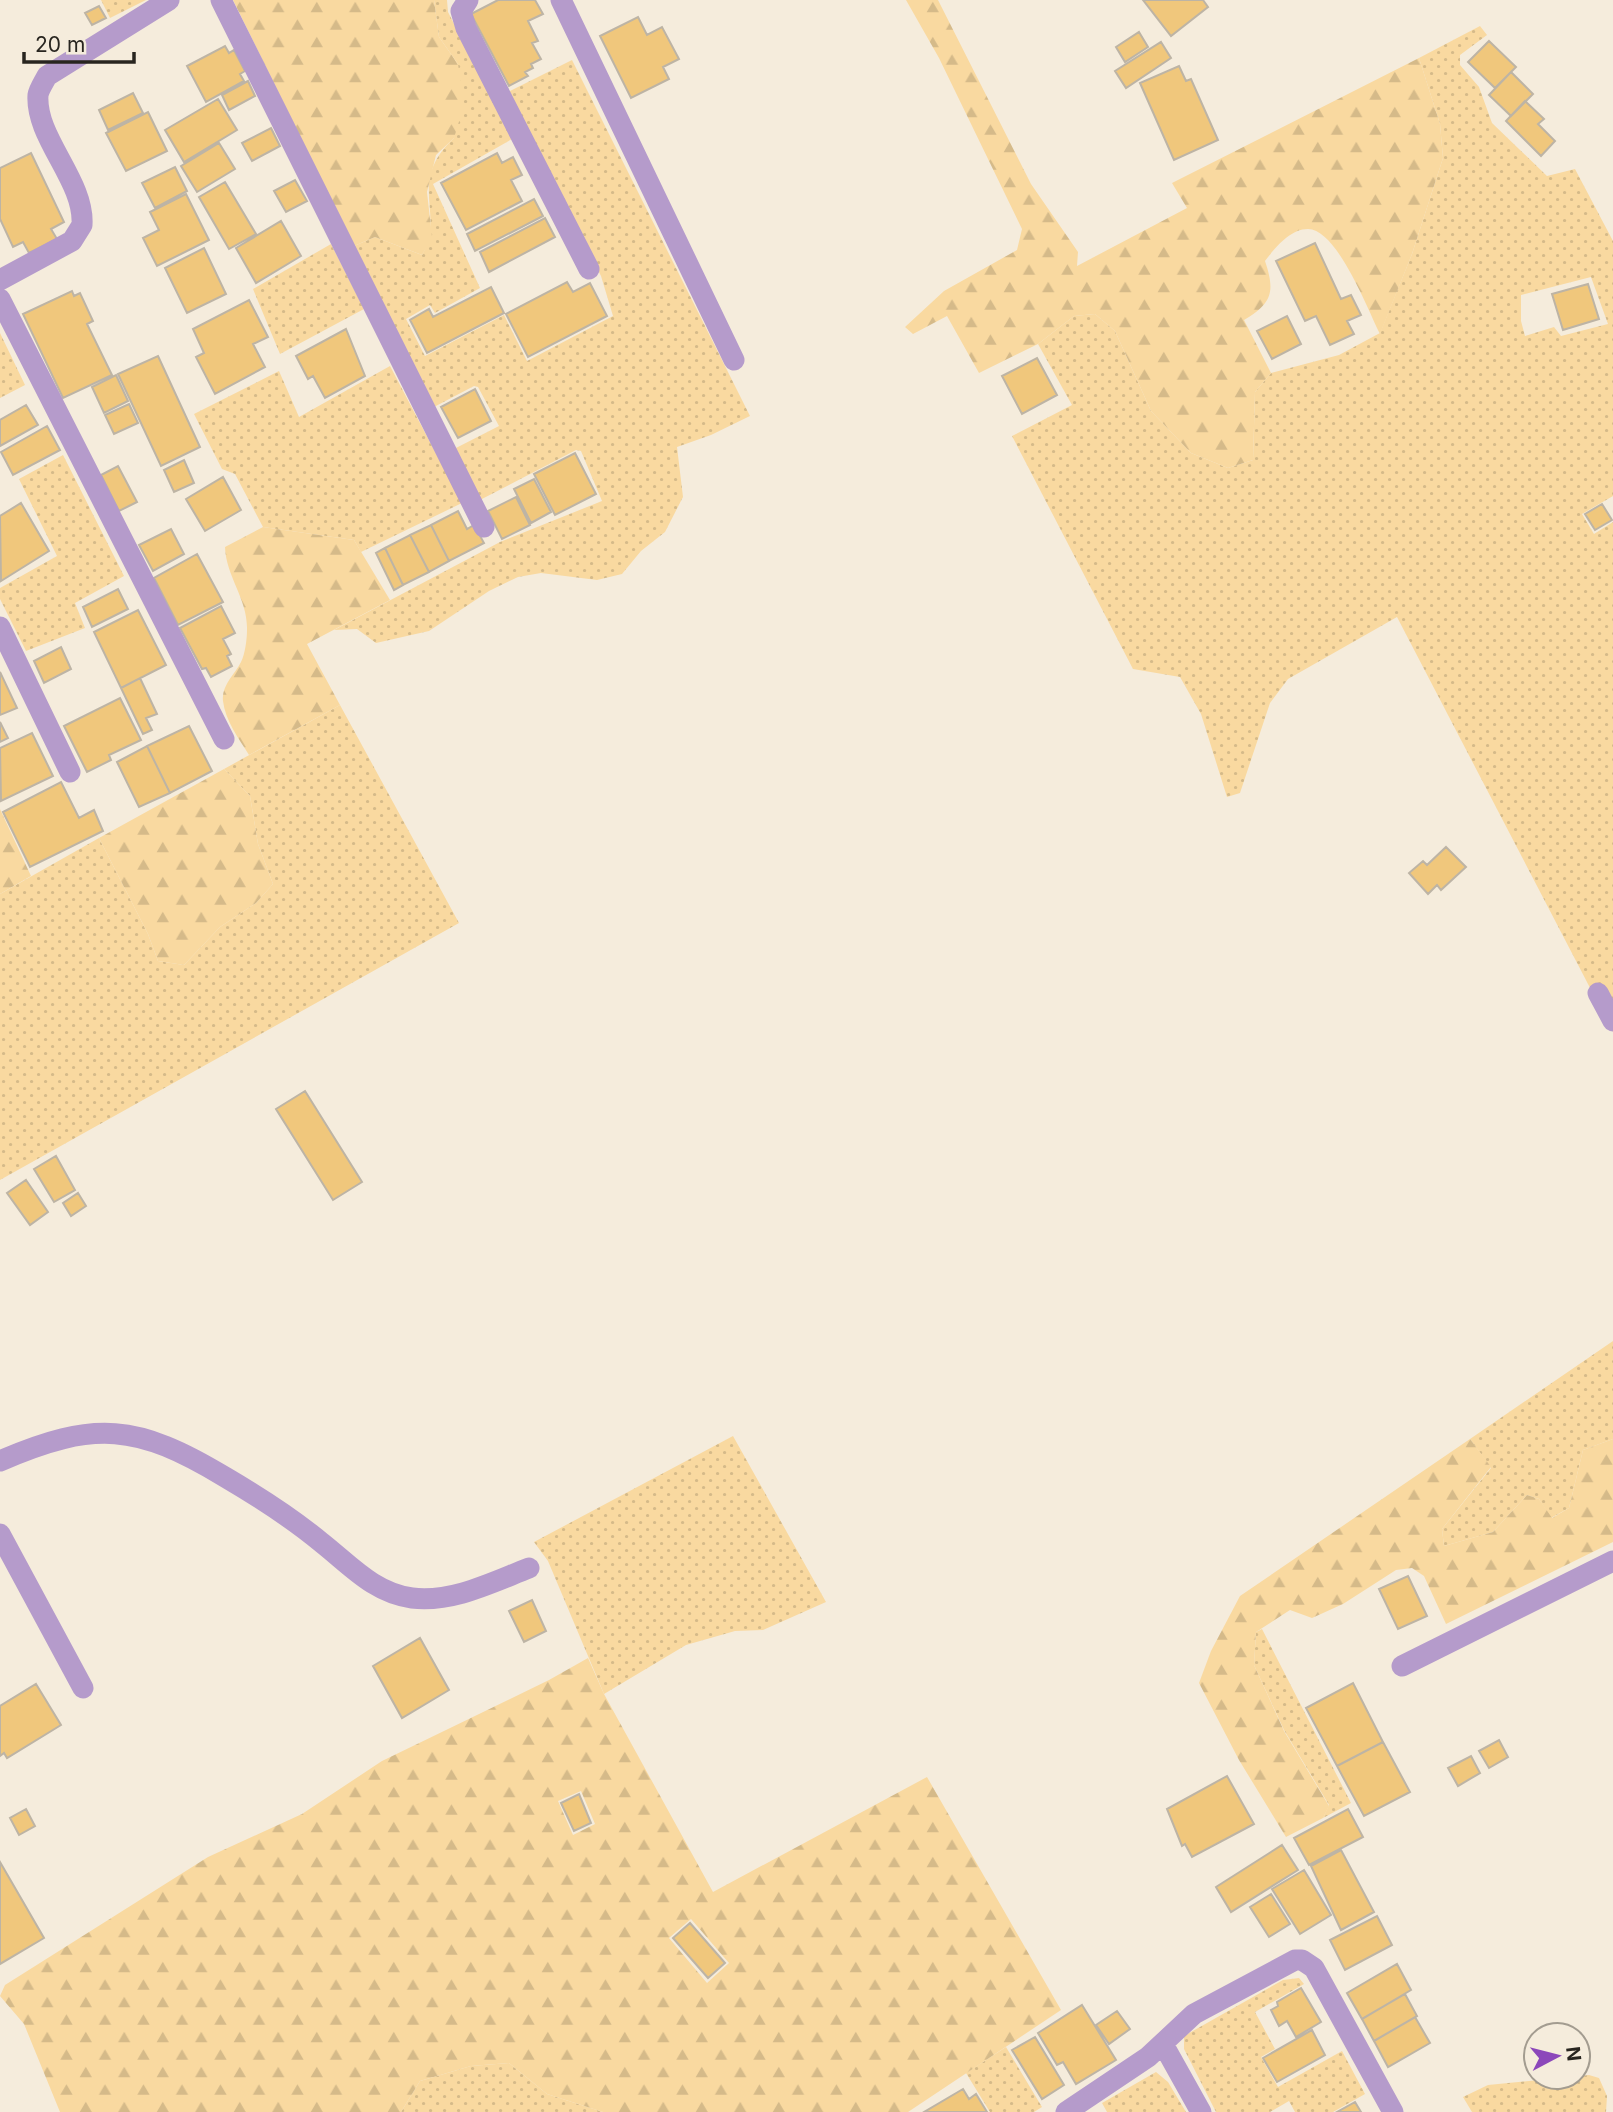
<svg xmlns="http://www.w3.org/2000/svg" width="1613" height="2112" viewBox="0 0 1613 2112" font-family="Inter,sans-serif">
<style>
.grass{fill:url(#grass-dots);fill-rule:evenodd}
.forest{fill:url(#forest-firs);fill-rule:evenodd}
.building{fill:#f0c77c;stroke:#bdb4a5;stroke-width:2}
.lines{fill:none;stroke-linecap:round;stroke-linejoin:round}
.minor{stroke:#b59bcb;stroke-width:21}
</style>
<defs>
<pattern id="grass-dots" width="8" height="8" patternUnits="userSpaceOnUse" patternTransform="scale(1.75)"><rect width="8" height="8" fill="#f9d9a0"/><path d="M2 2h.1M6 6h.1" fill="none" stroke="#d5ba89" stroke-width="1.8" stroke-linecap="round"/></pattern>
<pattern id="forest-firs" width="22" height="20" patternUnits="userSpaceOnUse" patternTransform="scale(1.75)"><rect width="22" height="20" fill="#f9d9a0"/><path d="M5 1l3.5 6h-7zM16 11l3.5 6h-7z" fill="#d5ba89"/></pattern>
</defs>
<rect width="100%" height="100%" fill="#f5ecdc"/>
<path class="grass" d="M 101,0 L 146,0 L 110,18 Z
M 434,0 L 447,0 L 448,12 L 512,139 L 433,184 L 480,288 L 435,313 L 430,305 L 406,319 L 425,356 L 504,315 L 527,361 L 613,316 L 601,276 L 508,92 L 572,60 L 750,416 L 711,435 L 677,447 L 683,497 L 665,532 L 641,551 L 622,574 L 597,580 L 541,573 L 518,577 L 489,591 L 429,631 L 376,643 L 357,629 L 334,630 L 500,542 L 602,501 L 581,451 L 576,450 L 480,500 L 454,449 L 499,426 L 478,387 L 474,386 L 434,407 L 354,246 L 375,237 L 422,255 C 446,212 406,183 454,138 L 458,64 L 439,37 Z
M 1480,26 L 1487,35 L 1460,55 L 1460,65 L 1479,87 L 1492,123 L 1547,176 L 1575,169 L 1613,241 L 1613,496 L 1582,514 L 1594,534 L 1613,522 L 1613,1032 L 1397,617 L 1288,679 L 1270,703 L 1240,793 L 1227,797 L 1201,714 L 1180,677 L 1133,669 L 1012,436 L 1072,405 L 1038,344 L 1074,316 L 1095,314 L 1115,331 L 1151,411 L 1191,453 L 1228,468 L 1253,460 L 1255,392 L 1271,373 L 1339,355 L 1380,333 L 1412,254 L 1443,158 L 1440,124 L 1419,58 ZM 1591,277 L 1608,324 L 1561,336 L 1554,327 L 1525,336 L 1521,321 L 1521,295 Z
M 331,244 L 364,309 L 280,354 L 253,289 Z
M 0,333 L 25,385 L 0,398 Z
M 390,366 L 462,503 L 361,552 L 354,540 L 263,527 L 235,474 L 222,469 L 194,414 L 279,371 L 299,417 Z
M 63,455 L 124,576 L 75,603 L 85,628 L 26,651 L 0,599 L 0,588 L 57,556 L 19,479 Z
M 340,705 L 459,923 L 0,1180 L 0,894 L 99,838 L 148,934 L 158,961 L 184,965 L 220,927 L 256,903 L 273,884 L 258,844 L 250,796 L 224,769 Z
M 1613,1341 L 1613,1439 L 1583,1450 L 1569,1508 L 1551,1518 L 1539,1499 L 1527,1495 L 1493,1532 L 1444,1546 L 1442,1529 L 1491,1468 L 1470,1439 Z
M 733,1436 L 826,1602 L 763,1630 L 735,1631 L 686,1645 L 604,1694 L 548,1561 L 534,1542 Z
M 1262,1629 L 1351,1803 L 1323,1818 L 1329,1805 L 1284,1730 L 1254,1665 L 1256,1632 Z
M 1299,1978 L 1304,1984 L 1255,2012 L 1275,2049 L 1261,2057 L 1278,2087 L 1342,2051 L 1365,2094 L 1333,2112 L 1295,2112 L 1289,2101 L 1270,2112 L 1216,2112 L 1184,2049 L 1184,2036 L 1283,1980 Z
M 1006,2047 L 1042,2107 L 1034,2112 L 990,2112 L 966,2073 Z
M 509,2063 L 547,2094 L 603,2112 L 401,2112 L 420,2081 L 471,2066 Z
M 1156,2072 L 1168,2082 L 1186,2112 L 1107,2112 L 1102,2103 Z
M 1589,2075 L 1599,2078 L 1607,2096 L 1606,2112 L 1472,2112 L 1463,2097 L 1488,2085 Z"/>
<path class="forest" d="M 233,0 L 434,0 L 439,37 L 458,64 L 464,105 L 454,138 L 436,155 L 427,192 L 432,237 L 422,255 L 375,237 L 354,246 Z
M 906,0 L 938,0 L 1031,184 L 1078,252 L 1077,266 L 1187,208 L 1172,183 L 1419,58 L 1440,124 L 1443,158 L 1412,254 L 1380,334 C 1368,310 1337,229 1308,229 C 1290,229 1275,248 1265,261 C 1275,291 1273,303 1244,320 L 1271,373 L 1255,392 L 1253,460 L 1228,468 L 1191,453 L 1151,411 L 1115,331 L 1095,314 L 1074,316 L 1038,344 L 979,373 L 947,316 L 913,334 L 905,327 L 944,291 L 1017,250 L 1022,229 L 939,58 Z
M 263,527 L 354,540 L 390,600 L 307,644 L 340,705 L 249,755 C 239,739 225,720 223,701 C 221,686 235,674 241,662 C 245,654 247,639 247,630 C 248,599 226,577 225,547 Z
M 224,769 L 250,796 L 258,844 L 273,884 L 256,903 L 220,927 L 184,965 L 158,961 L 148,934 L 99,838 Z
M 0,809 L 31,876 L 0,894 Z
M 1470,1439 L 1491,1467 L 1442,1529 L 1444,1546 L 1493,1532 L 1527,1495 L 1539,1499 L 1552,1518 L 1569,1508 L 1583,1450 L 1613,1439 L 1613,1542 L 1446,1624 L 1424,1576 L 1412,1568 L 1396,1570 L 1343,1604 L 1312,1618 L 1290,1610 L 1256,1632 L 1254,1665 L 1284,1731 L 1329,1806 L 1323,1818 L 1286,1837 L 1239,1760 L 1199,1683 L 1211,1651 L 1240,1596 Z
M 588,1658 L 604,1694 L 713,1892 L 927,1777 L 1061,2010 L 908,2112 L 603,2112 L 547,2094 L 509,2063 L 471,2066 L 420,2081 L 401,2112 L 60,2112 L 24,2024 L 0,1996 L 5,1985 L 208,1857 L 302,1814 L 382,1761 L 549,1680 ZM 581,1791 L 595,1824 L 573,1835 L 558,1801 ZM 691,1919 L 729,1963 L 707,1983 L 669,1938 Z"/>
<path class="building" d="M 498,0 L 535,0 L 543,14 L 528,21 L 538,41 L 532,43 L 541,59 L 531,64 L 533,68 L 525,72 L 528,76 L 509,86 L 471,14 Z
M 1143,0 L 1203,0 L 1208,7 L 1171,36 Z
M 99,6 L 106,18 L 92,25 L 85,13 Z
M 638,17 L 647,35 L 662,27 L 679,59 L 663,67 L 669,79 L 631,98 L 600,36 Z
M 1139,32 L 1148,47 L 1125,62 L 1116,47 Z
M 1489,41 L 1516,67 L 1495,88 L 1468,62 Z
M 1161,42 L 1171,58 L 1126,88 L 1115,71 Z
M 225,46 L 229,53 L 234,50 L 245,71 L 240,74 L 244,81 L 206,102 L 187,66 Z
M 1179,66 L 1186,81 L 1191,79 L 1218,140 L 1174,160 L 1140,83 Z
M 1511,72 L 1533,94 L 1511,116 L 1489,95 Z
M 248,81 L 255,96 L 229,110 L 222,95 Z
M 133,93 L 143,113 L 108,130 L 99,110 Z
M 218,99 L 237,130 L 184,162 L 165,130 Z
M 1525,101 L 1544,119 L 1538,124 L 1555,141 L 1541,156 L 1506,121 Z
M 148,112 L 167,151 L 126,171 L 106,133 Z
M 271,128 L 280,146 L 252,161 L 242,143 Z
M 219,143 L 235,169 L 197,192 L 181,166 Z
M 31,153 L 64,222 L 51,229 L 57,239 L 29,253 L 23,242 L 13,247 L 0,219 L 0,168 Z
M 497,153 L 502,163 L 513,157 L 522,175 L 511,180 L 522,201 L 466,230 L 441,183 Z
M 175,167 L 187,191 L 155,208 L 142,183 Z
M 295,180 L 307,201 L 286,212 L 274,191 Z
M 225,182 L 256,234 L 229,249 L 199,197 Z
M 186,194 L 209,240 L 157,266 L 143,238 L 159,230 L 150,212 Z
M 534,199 L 543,216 L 475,251 L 467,234 Z
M 545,218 L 555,237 L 489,272 L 480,252 Z
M 281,221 L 301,256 L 256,283 L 236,248 Z
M 1315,243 L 1341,299 L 1351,295 L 1361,315 L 1347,321 L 1354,334 L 1330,345 L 1316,316 L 1305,321 L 1276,261 Z
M 204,248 L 226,294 L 187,313 L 165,268 Z
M 567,282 L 573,292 L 590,283 L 607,316 L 528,357 L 506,314 Z
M 1588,284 L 1599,319 L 1563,330 L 1552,294 Z
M 491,287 L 504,313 L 427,353 L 410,320 L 429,309 L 433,317 Z
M 72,291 L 74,296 L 80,293 L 93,321 L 87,324 L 112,375 L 63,398 L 23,314 Z
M 249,300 L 268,337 L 253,344 L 265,367 L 215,394 L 196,357 L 204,353 L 193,329 Z
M 1287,316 L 1301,344 L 1272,359 L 1257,331 Z
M 346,329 L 365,376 L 325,398 L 313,376 L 308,379 L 296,356 Z
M 158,356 L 200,447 L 161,466 L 118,374 Z
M 1037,358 L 1057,395 L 1022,414 L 1002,376 Z
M 116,375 L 128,401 L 104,413 L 92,387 Z
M 475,389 L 491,421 L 458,438 L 441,407 Z
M 129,404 L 138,423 L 114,434 L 105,415 Z
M 26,405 L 38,425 L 0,446 L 0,420 Z
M 47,426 L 60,450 L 13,475 L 1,452 Z
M 575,453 L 596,494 L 555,515 L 534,474 Z
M 184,460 L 194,483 L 174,492 L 164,470 Z
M 118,466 L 137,502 L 119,511 L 101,475 Z
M 223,477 L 241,510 L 205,531 L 186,499 Z
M 534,479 L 551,512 L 531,523 L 514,489 Z
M 516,497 L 530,525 L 502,539 L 488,511 Z
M 21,503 L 49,551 L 1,581 L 0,516 Z
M 1602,504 L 1612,520 L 1595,530 L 1585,514 Z
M 458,511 L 467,529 L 474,525 L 484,543 L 449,561 L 431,525 Z
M 431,525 L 449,561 L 429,572 L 410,535 Z
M 171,529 L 184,554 L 153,571 L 139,545 Z
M 410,535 L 429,572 L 403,585 L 385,548 Z
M 385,548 L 403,585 L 394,590 L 376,553 Z
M 197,554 L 223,602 L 178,625 L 154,578 Z
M 118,589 L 128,609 L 92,627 L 83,607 Z
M 221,606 L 235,633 L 223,639 L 231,654 L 227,656 L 232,666 L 211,677 L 206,668 L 202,669 L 180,628 Z
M 138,610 L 166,665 L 121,688 L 94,632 Z
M 61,647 L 71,669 L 44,683 L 34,661 Z
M 0,672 L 17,708 L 0,715 Z
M 140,678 L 157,714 L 146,718 L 152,730 L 143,734 L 121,688 Z
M 120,698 L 141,740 L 109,755 L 111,760 L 87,772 L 64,726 Z
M 0,722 L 8,738 L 0,742 Z
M 189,726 L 212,771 L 170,793 L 147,746 Z
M 32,733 L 53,776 L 1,801 L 0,748 Z
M 147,746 L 170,793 L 139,807 L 117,762 Z
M 61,782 L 79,818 L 94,810 L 103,831 L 30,867 L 3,812 Z
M 1446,847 L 1466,867 L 1441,890 L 1437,885 L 1428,894 L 1409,873 L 1423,861 L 1427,865 Z
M 305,1091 L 362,1182 L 333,1200 L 276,1109 Z
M 56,1156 L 75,1190 L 54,1202 L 34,1169 Z
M 26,1180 L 48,1212 L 30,1225 L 7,1193 Z
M 78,1193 L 86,1206 L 71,1216 L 63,1203 Z
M 1408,1576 L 1427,1616 L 1398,1629 L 1379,1589 Z
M 532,1600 L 546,1631 L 524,1642 L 509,1611 Z
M 420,1638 L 449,1690 L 402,1718 L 373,1666 Z
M 1353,1683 L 1383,1742 L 1337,1766 L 1306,1708 Z
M 36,1684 L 61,1725 L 7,1758 L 4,1753 L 0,1756 L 0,1706 Z
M 1499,1740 L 1508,1757 L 1489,1768 L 1479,1751 Z
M 1383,1742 L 1410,1792 L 1364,1816 L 1337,1766 Z
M 1471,1756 L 1480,1773 L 1458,1786 L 1448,1768 Z
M 1227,1776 L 1254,1824 L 1192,1857 L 1185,1844 L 1182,1846 L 1167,1809 Z
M 579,1794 L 591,1823 L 574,1831 L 561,1803 Z
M 26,1809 L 35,1826 L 19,1835 L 10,1818 Z
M 1348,1809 L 1363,1837 L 1309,1865 L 1294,1838 Z
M 1282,1845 L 1298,1870 L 1231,1912 L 1216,1887 Z
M 1341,1850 L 1374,1912 L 1341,1930 L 1311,1866 Z
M 0,1862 L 44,1938 L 0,1964 Z
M 1304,1870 L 1331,1915 L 1300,1934 L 1272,1889 Z
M 1271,1894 L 1290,1924 L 1269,1937 L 1250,1907 Z
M 1377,1916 L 1392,1945 L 1345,1970 L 1330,1940 Z
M 690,1923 L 725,1963 L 708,1978 L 673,1938 Z
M 1397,1964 L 1411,1990 L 1362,2019 L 1347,1993 Z
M 1301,1988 L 1321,2022 L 1296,2037 L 1287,2021 L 1279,2026 L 1271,2010 L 1278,2006 L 1277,2002 Z
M 1405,1994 L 1417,2016 L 1374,2041 L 1362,2019 Z
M 1082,2005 L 1116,2060 L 1076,2084 L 1063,2062 L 1057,2065 L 1038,2033 Z
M 1117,2011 L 1130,2029 L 1109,2044 L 1096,2025 Z
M 1415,2017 L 1430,2043 L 1388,2067 L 1374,2041 Z
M 1312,2030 L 1325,2055 L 1277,2082 L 1263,2058 Z
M 1035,2037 L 1064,2085 L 1042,2099 L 1012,2050 Z
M 963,2089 L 969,2099 L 976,2094 L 987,2112 L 924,2112 Z
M 1355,2102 L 1361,2112 L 1337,2112 Z"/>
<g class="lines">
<path class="minor" d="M 221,0 L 484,527
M 468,0 L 461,11 L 466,28 L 589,269
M 561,0 L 734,360
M 0,280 L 72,241 L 82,225 C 85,181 35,138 38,95 C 39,89 44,82 47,76 L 169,0
M 0,299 L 224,739
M 0,627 L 70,772
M 1598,993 L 1613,1021
M 0,1461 C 95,1420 137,1424 225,1477 C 259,1497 292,1518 322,1543 C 350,1565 374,1593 412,1598 C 452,1603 493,1582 529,1568
M 0,1534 L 83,1688
M 1402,1666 L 1613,1561
M 1163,2044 L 1201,2112
M 1066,2112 L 1148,2057 L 1194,2014 L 1295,1960 L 1302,1960 L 1314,1968 L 1393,2112"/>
</g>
<g transform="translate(1557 2056) rotate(83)"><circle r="33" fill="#f5ecdc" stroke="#a39c90" stroke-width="2"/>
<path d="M0-5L12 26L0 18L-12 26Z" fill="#8c47ba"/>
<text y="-10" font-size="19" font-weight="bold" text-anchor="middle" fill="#28251f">N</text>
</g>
<path d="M24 52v10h110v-10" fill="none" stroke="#28251f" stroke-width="3.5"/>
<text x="35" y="52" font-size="21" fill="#28251f" stroke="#f5ecdc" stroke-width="5" paint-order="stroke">20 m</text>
</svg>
